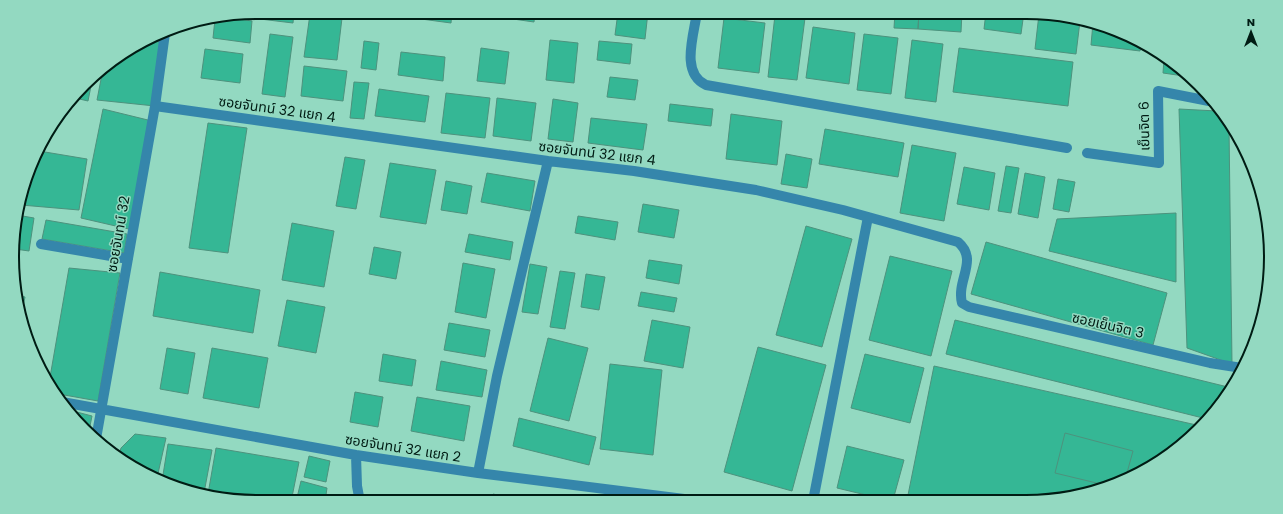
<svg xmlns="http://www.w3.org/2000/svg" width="1283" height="514" viewBox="0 0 1283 514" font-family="Poppins,'Noto Sans Thai',sans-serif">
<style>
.building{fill:#35b795;stroke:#4d927d}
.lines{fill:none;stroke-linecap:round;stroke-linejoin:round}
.minor{stroke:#3586ab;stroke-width:10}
.labels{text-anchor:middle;stroke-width:3;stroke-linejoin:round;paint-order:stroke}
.street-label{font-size:14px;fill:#001c14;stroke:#93d9c1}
.rim{fill:none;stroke:#001c14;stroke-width:2}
</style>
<rect width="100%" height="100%" fill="#93d9c1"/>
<path class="building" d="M 261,12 L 294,12 L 293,23 L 260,19 Z
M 384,12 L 452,12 L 451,23 L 384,14 Z
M 514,12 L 535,12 L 534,22 L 513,19 Z
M 618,12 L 648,12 L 645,39 L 615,35 Z
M 811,12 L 855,12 L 854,18 Z
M 860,12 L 890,12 L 890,17 L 860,13 Z
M 895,12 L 919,12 L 918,29 L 894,28 Z
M 919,12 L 962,12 L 961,32 L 918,29 Z
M 986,12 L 1024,12 L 1021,34 L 984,29 Z
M 310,14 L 342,18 L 337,60 L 304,57 Z
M 1039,14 L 1080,21 L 1076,54 L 1035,49 Z
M 775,15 L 805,18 L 797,80 L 768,77 Z
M 225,17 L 252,21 L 250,43 L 213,38 L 215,19 Z
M 724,18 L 765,23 L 759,73 L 718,68 Z
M 1093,23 L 1105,25 L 1141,46 L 1140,51 L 1091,45 Z
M 813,27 L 855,33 L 849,84 L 806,78 Z
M 270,34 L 293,37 L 285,97 L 262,94 Z
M 864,34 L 898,38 L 891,94 L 857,90 Z
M 152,40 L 164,43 L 155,106 L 97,100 L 103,69 Z
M 550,40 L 578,43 L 574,83 L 546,80 Z
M 912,40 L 943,44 L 936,102 L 905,98 Z
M 364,41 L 379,43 L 376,70 L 361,68 Z
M 599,41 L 632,44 L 630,64 L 597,60 Z
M 481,48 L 509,52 L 505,84 L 477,81 Z
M 959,48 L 1073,62 L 1068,106 L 953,92 Z
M 205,49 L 243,54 L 240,83 L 201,78 Z
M 401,52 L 445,57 L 443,81 L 398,75 Z
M 1164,59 L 1187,73 L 1191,77 L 1163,73 Z
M 304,66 L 347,71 L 343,101 L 301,96 Z
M 93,76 L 88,101 L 75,98 Z
M 610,77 L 638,80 L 635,100 L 607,97 Z
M 354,82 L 369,83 L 364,119 L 350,118 Z
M 379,89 L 429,96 L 425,122 L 375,116 Z
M 446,93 L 490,98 L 485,138 L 441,133 Z
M 497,98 L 536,103 L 531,141 L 493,136 Z
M 553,99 L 578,103 L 573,142 L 548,139 Z
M 670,104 L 713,109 L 711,126 L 668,121 Z
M 103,109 L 152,121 L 133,230 L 81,218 Z
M 1179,109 L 1217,111 L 1229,127 L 1232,364 L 1187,348 Z
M 731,114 L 782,121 L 777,165 L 726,159 Z
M 591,118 L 647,124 L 643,150 L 588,143 Z
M 208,123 L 247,128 L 228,253 L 189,248 Z
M 825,129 L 904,143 L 898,177 L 819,164 Z
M 912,145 L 956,153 L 944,221 L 900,213 Z
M 39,151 L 87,159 L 79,210 L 21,205 Z
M 786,154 L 812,159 L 807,188 L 781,184 Z
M 345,157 L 365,160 L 356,209 L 336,206 Z
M 390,163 L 436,170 L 426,224 L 380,217 Z
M 1006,166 L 1019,168 L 1011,213 L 998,211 Z
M 964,167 L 995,173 L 989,210 L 957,204 Z
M 487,173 L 535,181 L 530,211 L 481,202 Z
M 1025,173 L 1045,177 L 1038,218 L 1018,214 Z
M 1058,179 L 1075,182 L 1069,212 L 1053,209 Z
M 446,181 L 472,186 L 467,214 L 441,210 Z
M 643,204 L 679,210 L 674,238 L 638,232 Z
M 1176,213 L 1176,282 L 1049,251 L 1057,219 Z
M 17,215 L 34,218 L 29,251 L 15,249 L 14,225 Z
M 578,216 L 618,222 L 615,240 L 575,233 Z
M 46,220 L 127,234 L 124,253 L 42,239 Z
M 292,223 L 334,231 L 324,287 L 282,280 Z
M 806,226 L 852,239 L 822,347 L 776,335 Z
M 469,234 L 513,242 L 510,260 L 465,252 Z
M 986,242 L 1167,293 L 1153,345 L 971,294 Z
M 374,247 L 401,252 L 396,279 L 369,274 Z
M 890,256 L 952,271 L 931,356 L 869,340 Z
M 649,260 L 682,265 L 679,284 L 646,278 Z
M 463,263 L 495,269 L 486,318 L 455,312 Z
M 530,264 L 547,267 L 538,314 L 522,312 Z
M 69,268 L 120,273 L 98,401 L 53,393 L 49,383 Z
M 560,271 L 575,273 L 565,329 L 550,327 Z
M 160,272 L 260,290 L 253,333 L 153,316 Z
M 586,274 L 605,277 L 599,310 L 581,307 Z
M 641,292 L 677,298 L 674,312 L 638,306 Z
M 16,295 L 25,297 L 21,316 L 17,305 Z
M 287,300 L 325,307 L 316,353 L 278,346 Z
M 652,320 L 690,327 L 683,368 L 644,361 Z
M 955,320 L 1232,388 L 1207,419 L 946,354 Z
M 449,323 L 490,330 L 485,357 L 444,350 Z
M 548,338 L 588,348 L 569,421 L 530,411 Z
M 758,347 L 826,365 L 792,491 L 724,472 Z
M 167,348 L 195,353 L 188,394 L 160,389 Z
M 212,348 L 268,358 L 259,408 L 203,398 Z
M 383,354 L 416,360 L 412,386 L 379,381 Z
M 865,354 L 924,368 L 910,423 L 851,408 Z
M 441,361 L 487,370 L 482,397 L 436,390 Z
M 610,364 L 662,370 L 653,455 L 600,449 Z
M 934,366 L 1201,426 L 1187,441 L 1120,483 L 1058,500 L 907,500 Z
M 355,392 L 383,397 L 378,427 L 350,422 Z
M 417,397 L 470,406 L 464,441 L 411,431 Z
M 69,410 L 92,416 L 89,431 Z
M 519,418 L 596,437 L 589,465 L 513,446 Z
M 1065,433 L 1133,451 L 1125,480 L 1109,486 L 1055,473 Z
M 135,434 L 166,438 L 157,478 L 118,457 L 121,448 Z
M 168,444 L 212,450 L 204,493 L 178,489 L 162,481 Z
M 847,446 L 904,460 L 893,500 L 887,500 L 837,488 Z
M 216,448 L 299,462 L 291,502 L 275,502 L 208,494 Z
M 309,456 L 330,461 L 326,482 L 304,477 Z
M 301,481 L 327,488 L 325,502 L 296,502 Z
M 493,494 L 520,500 L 520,501 L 491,501 Z
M 399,496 L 415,502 L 398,502 Z
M 641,498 L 677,501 L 640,501 Z"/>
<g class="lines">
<path class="minor" d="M 697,12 C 694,35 680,73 706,85 L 1067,148
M 155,106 L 548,161 L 634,171 L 756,190 L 843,210 L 958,242 C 979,260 956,280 962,303 L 969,307 L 1210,363 L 1242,368
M 1087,153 L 1159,163 L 1158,91 L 1209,101
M 41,244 L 128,259
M 62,402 L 356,455 L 478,473 L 700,501
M 96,439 L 155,106 L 165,33
M 356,455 L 357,486 L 360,502
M 478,473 L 497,376 L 548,161
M 813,501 L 868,217"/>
</g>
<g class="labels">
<g class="street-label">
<text transform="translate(277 109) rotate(8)" y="5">ซอยจันทน์ 32 แยก 4</text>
<text transform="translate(1144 126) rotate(-91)" y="5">เย็นจิต 6</text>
<text transform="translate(597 153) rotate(7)" y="5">ซอยจันทน์ 32 แยก 4</text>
<text transform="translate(118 234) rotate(-80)" y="5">ซอยจันทน์ 32</text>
<text transform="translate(1108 325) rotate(13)" y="5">ซอยเย็นจิต 3</text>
<text transform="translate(403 448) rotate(9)" y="5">ซอยจันทน์ 32 แยก 2</text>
</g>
</g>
<path d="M0 0H1283V514H0ZM257 19H1026A238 238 0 0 1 1264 257V257A238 238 0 0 1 1026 495H257A238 238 0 0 1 19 257V257A238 238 0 0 1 257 19Z" fill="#93d9c1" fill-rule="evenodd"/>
<path class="rim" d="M257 19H1026A238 238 0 0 1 1264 257V257A238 238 0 0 1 1026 495H257A238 238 0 0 1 19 257V257A238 238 0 0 1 257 19Z"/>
<g transform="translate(1251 32)" stroke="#93d9c1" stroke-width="3" paint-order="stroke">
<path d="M0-3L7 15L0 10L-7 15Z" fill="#001c14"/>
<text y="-6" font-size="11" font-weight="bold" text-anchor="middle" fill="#001c14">N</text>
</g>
</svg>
